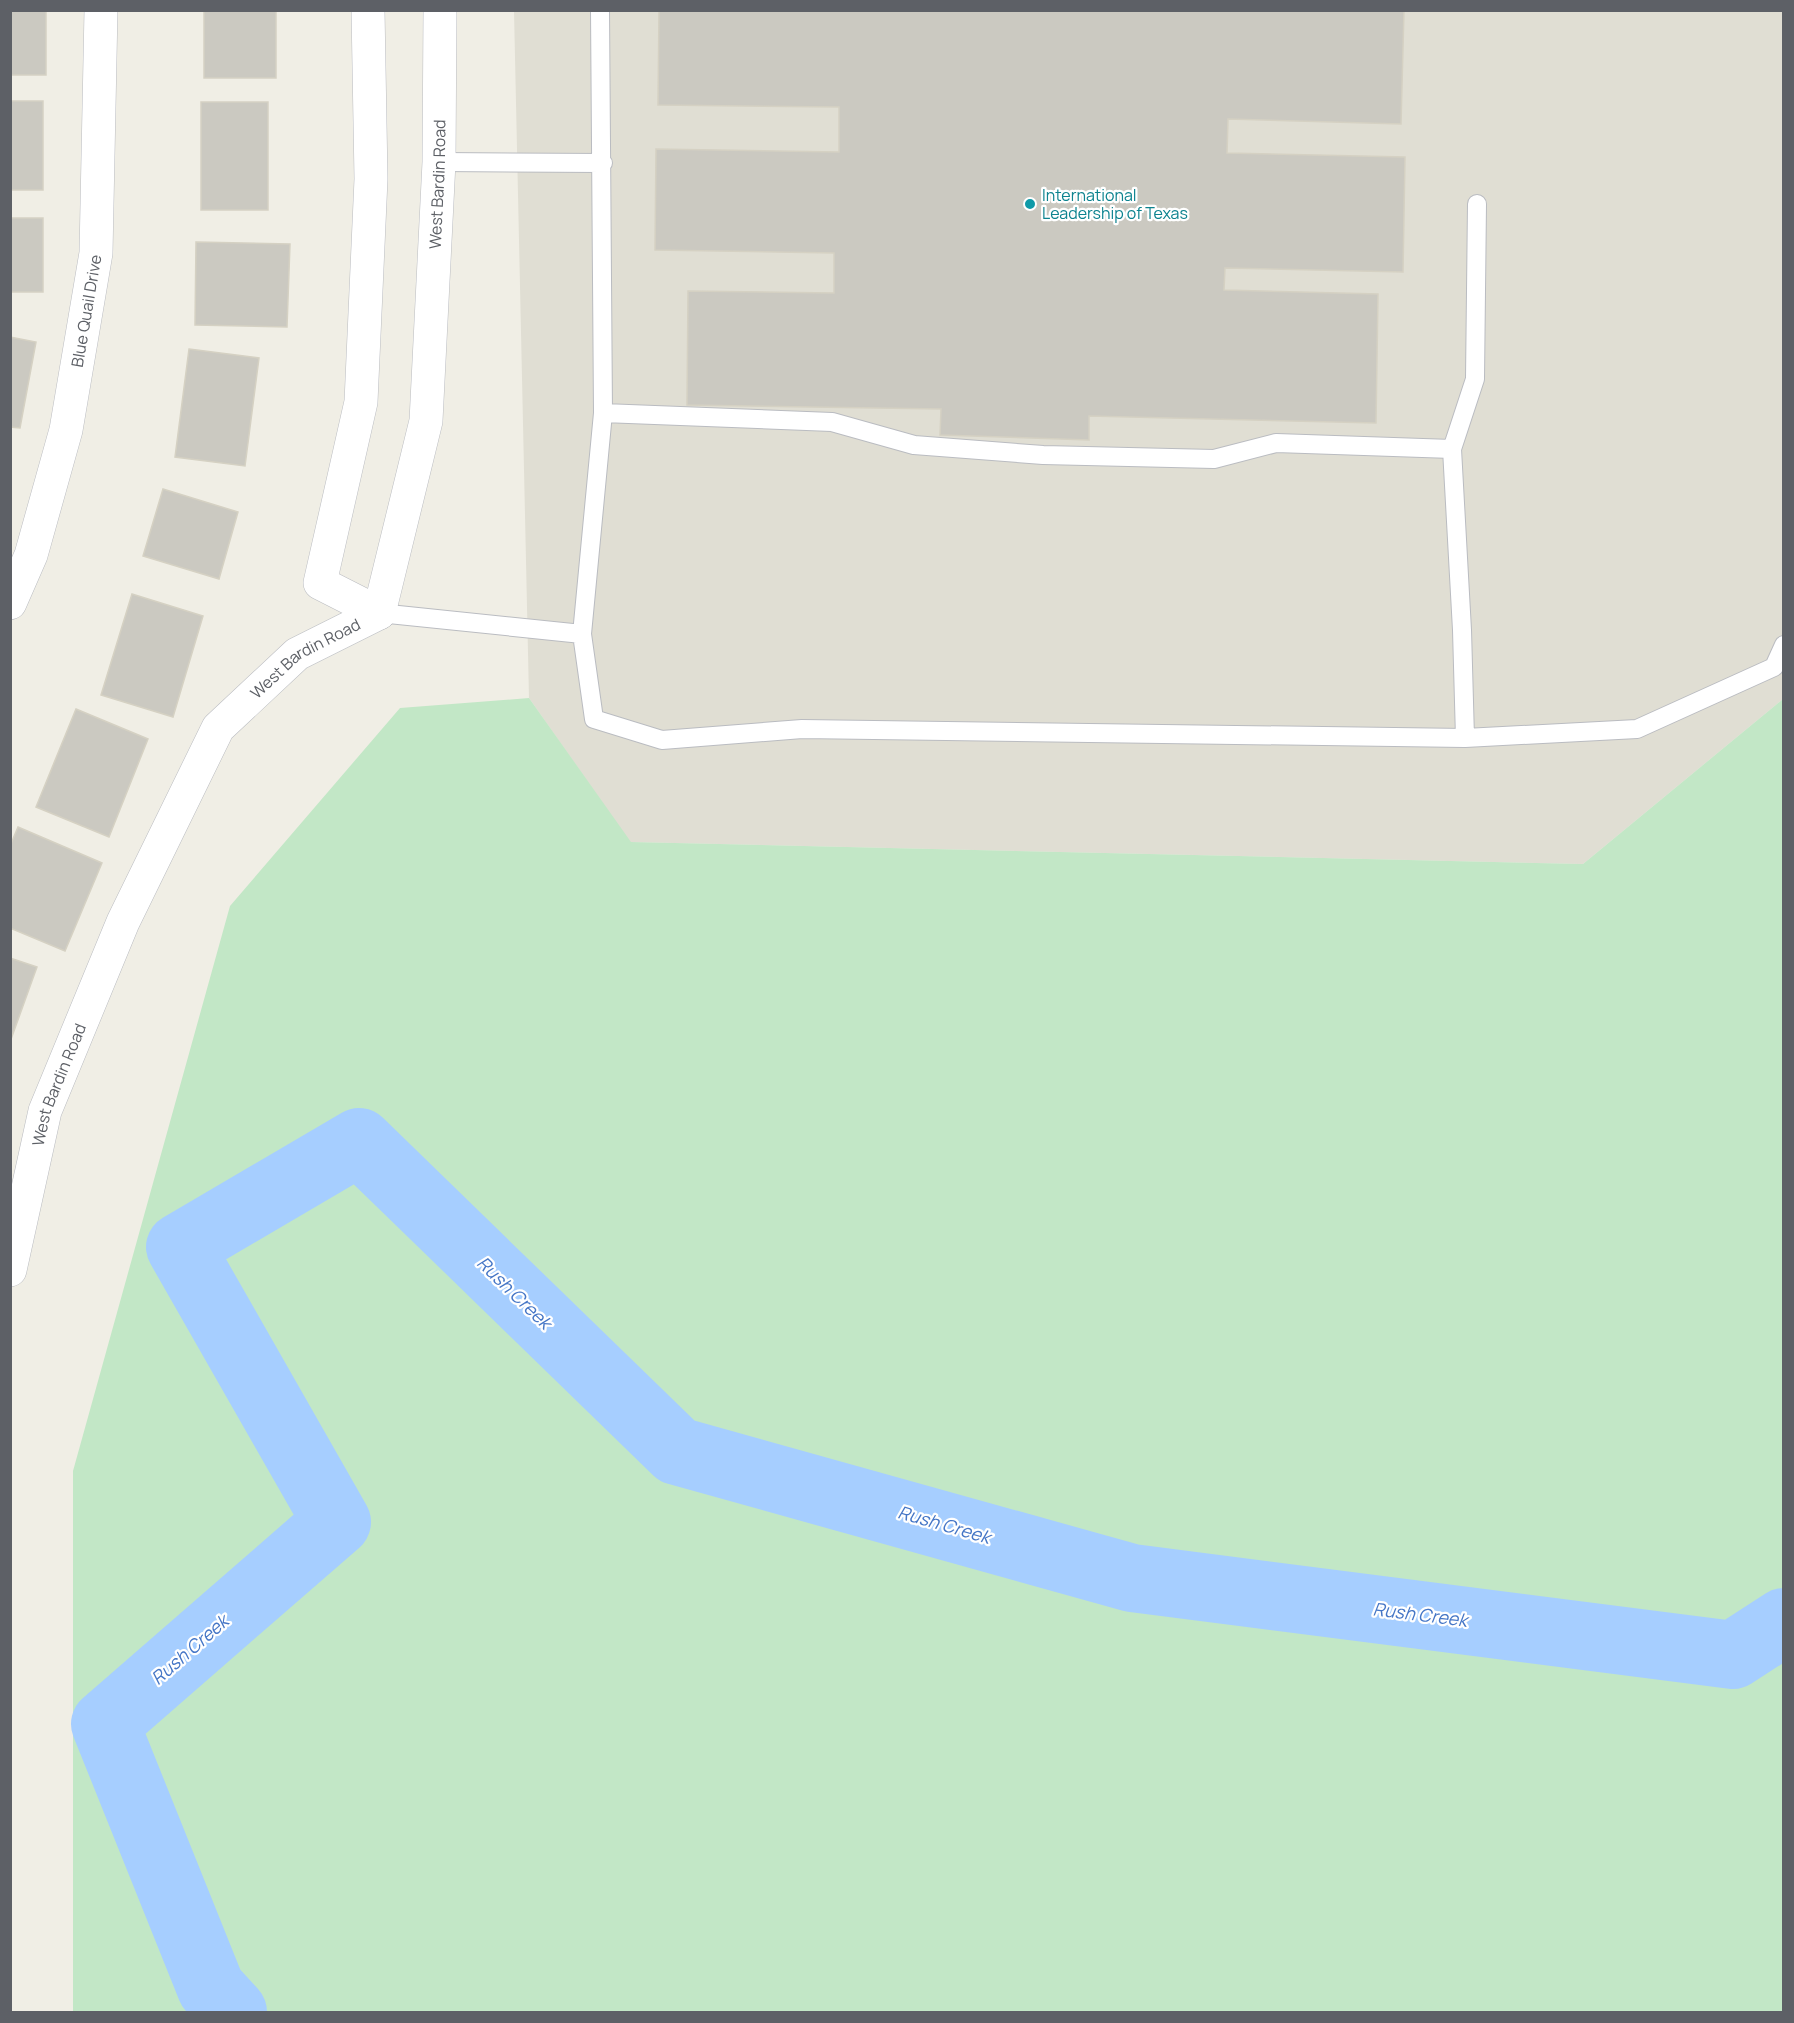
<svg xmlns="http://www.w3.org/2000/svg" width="1794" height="2023" viewBox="0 0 1794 2023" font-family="Manrope,sans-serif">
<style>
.education{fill:#e0ded3}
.green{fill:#c2e7c6}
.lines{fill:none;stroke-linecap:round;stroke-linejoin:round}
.river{stroke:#a6ceff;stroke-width:68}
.building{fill:#cbc9c1;stroke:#d5d1c3;stroke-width:1.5}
.lane-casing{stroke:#babcc1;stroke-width:20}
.street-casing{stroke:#babcc1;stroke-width:34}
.lane{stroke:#fff;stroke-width:18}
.street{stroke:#fff;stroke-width:33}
.culture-dot{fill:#0f9aa8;stroke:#fff;stroke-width:2}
.labels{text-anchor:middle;stroke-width:4.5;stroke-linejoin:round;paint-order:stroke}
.street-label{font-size:16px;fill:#5d6066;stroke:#fff}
.culture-label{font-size:16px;fill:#0d838f;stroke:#fff;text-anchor:start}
.water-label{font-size:18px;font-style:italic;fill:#4576c6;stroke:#fff}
</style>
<rect width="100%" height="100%" fill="#f0eee5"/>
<path class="education" d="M 514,11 L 1783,11 L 1783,699 L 1583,864 L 630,842 L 529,698 Z"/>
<path class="green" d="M 529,698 L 631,842 L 1583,864 L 1783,699 L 1783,2012 L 73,2012 L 73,1471 L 230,906 L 400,708 Z"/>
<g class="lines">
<path class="river" d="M 233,2012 L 211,1988 L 105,1724 L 337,1522 L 180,1247 L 359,1142 L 677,1451 L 1132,1578 L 1733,1655 L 1784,1622"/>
</g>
<path class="building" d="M 10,10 L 46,10 L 46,75 L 10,75 Z
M 204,10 L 276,10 L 276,78 L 204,78 Z
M 659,10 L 1404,10 L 1401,124 L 1228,119 L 1227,153 L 1405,157 L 1403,272 L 1225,268 L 1224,290 L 1378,294 L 1376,423 L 1089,416 L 1089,440 L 940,435 L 941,409 L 687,405 L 688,291 L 834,293 L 834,253 L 655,250 L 656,149 L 839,152 L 839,107 L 658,105 Z
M 10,101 L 43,101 L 43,190 L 10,190 Z
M 201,102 L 268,102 L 268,210 L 201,210 Z
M 10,218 L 43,218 L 43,292 L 10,292 Z
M 196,242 L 290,244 L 287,327 L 195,325 Z
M 10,337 L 36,342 L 20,428 L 10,427 Z
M 189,349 L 259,358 L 245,466 L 175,457 Z
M 163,489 L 238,512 L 219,579 L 143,556 Z
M 132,594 L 203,616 L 173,717 L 101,695 Z
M 76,709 L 148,739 L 109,837 L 36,807 Z
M 18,827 L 102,863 L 65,951 L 10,928 L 10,846 Z
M 10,958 L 37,967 L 10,1042 Z"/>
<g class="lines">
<g class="lane-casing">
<path id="lane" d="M 439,162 L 603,163
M 603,413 L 832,422 L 914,445 L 1043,455 L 1214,459 L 1276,443 L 1452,449 L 1475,379 L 1477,204
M 1452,449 L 1462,630 L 1465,738
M 379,613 L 582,634 L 603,413 L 600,10
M 582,634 L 594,719 L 662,740 L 802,729 L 1465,738 L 1637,729 L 1774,667 L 1784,645"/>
</g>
<g class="street-casing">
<g id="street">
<path d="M 368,10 L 371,179 L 361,402 L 320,583 L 379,613"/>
<path id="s1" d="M 10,603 L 31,555 L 66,430 L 96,253 L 101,10"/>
<path id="s2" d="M 10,1270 L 45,1111 L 123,922 L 218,728 L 297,654 L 379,613 L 426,421 L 439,162 L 440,10"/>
</g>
</g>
<use href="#lane" class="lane"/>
<use href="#street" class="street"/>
</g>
<circle class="culture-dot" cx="1030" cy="204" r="6"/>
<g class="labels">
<g class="street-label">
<text dy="6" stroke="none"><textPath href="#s2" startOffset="1218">West Bardin Road</textPath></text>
<text dy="6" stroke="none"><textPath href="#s1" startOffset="303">Blue Quail Drive</textPath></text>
<text dy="6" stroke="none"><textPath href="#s2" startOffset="696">West Bardin Road</textPath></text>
<text dy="6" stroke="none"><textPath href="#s2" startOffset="192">West Bardin Road</textPath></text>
</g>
<g class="culture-label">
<text x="1042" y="201">International<tspan x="1042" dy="18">Leadership of Texas</tspan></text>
</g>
<g class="water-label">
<text transform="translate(514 1293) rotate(44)" y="6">Rush Creek</text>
<text transform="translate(944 1525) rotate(16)" y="6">Rush Creek</text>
<text transform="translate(1420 1615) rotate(7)" y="6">Rush Creek</text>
<text transform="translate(190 1650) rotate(-41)" y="6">Rush Creek</text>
</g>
</g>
<rect width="1794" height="2023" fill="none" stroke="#5d6066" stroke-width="24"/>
</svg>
